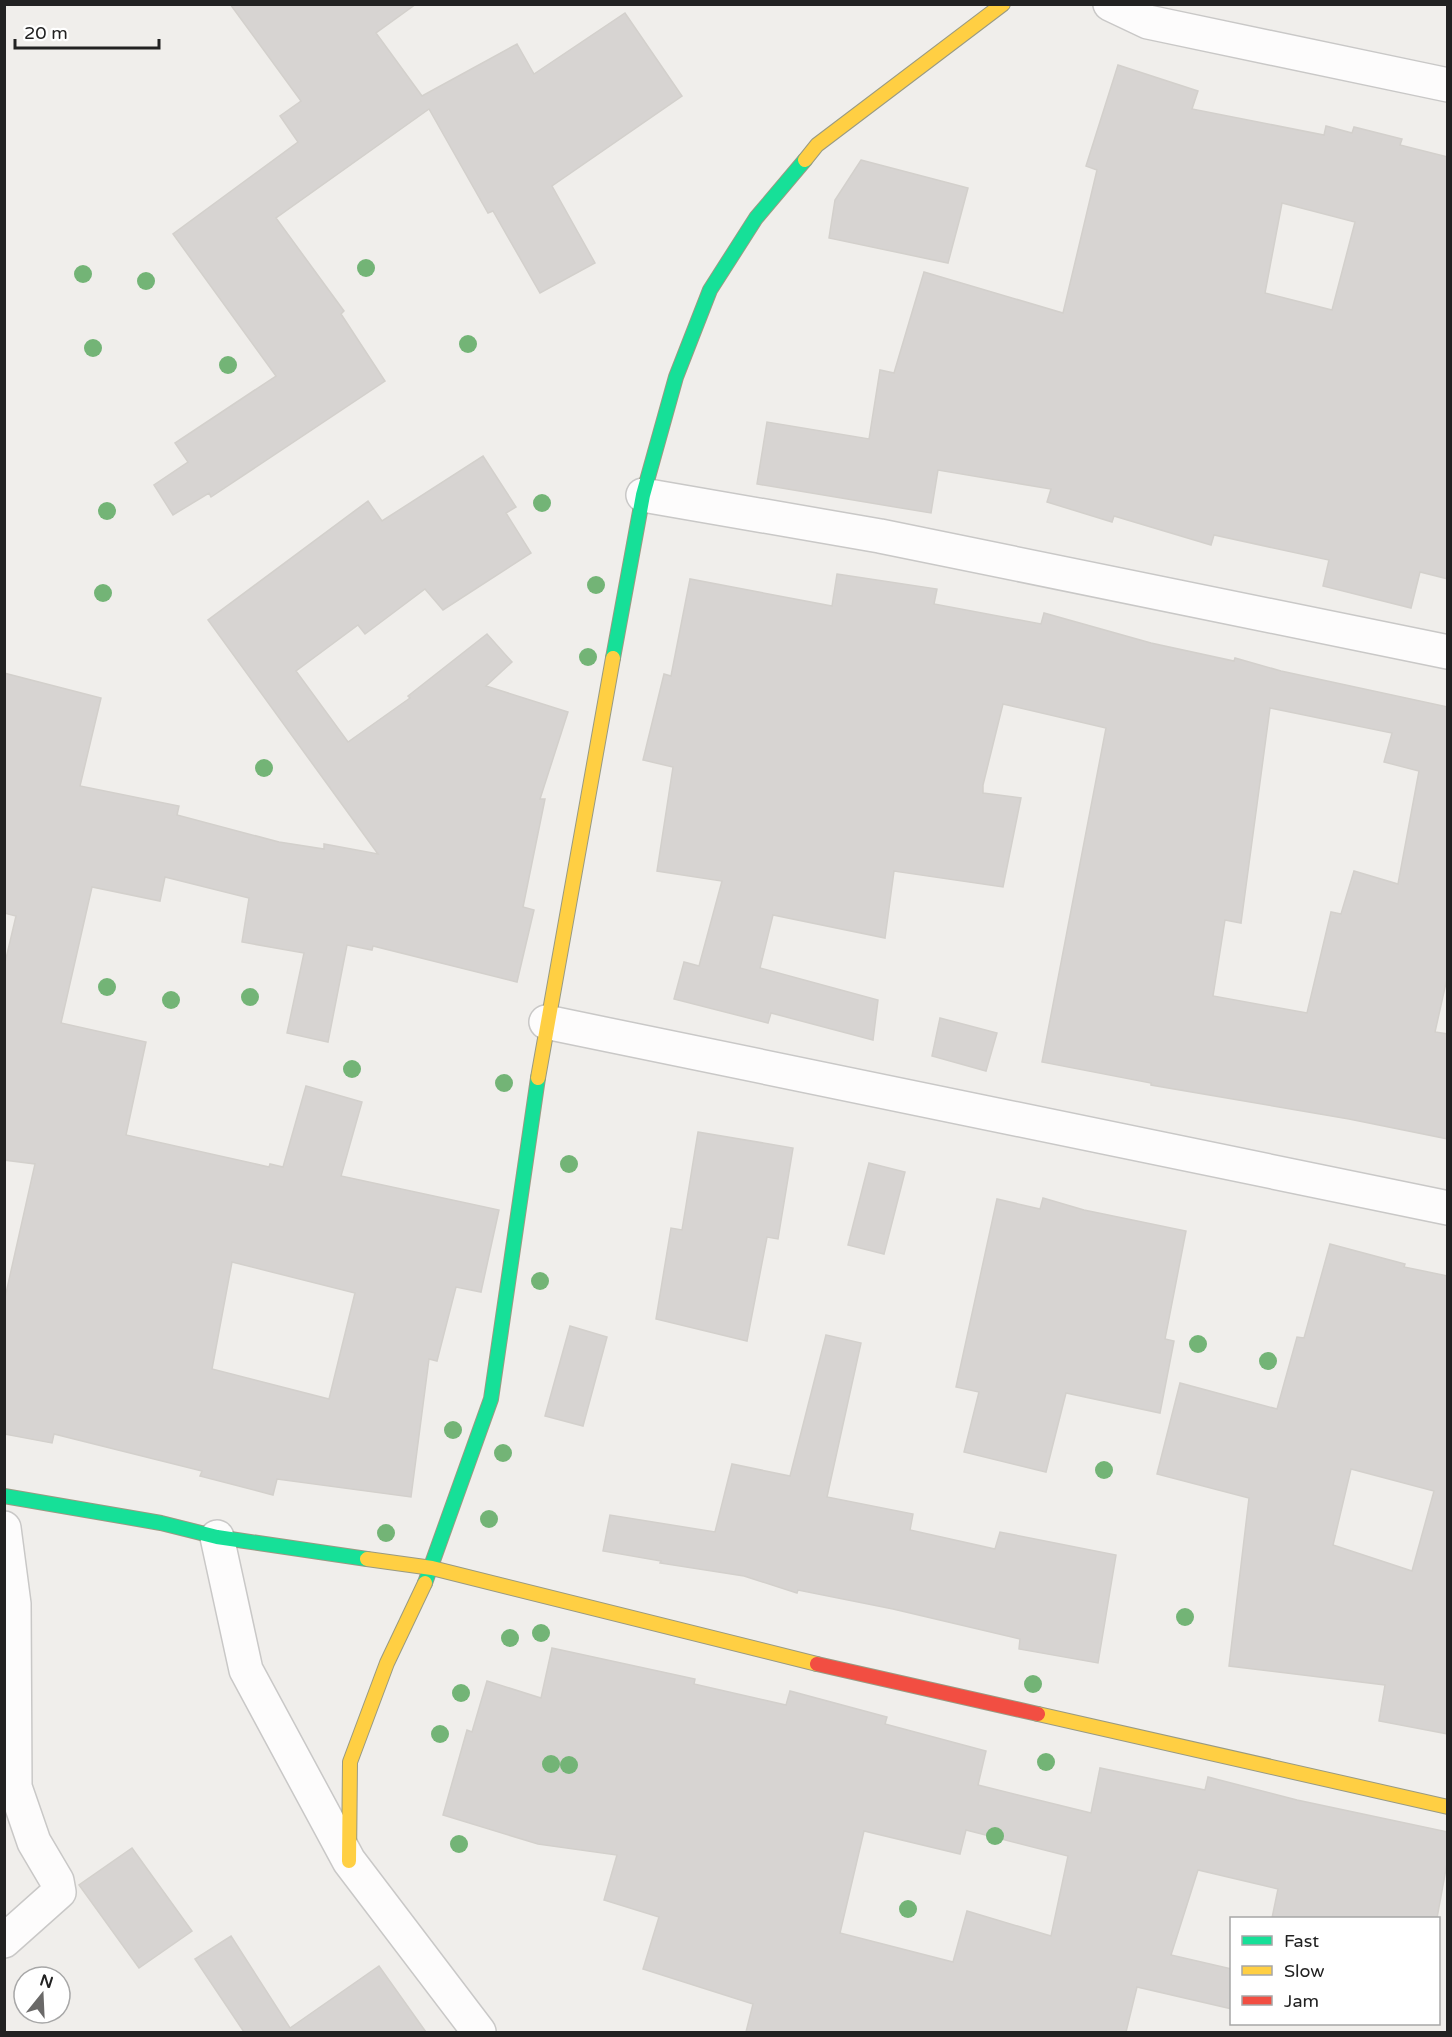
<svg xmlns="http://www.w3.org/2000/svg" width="1452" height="2037" viewBox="0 0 1452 2037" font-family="'Varela Round',sans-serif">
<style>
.building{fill:#d7d4d2;stroke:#d3d0cc;stroke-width:1.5;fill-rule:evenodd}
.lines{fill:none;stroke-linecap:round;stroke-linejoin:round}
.street-casing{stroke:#c9c8c7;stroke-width:36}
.fast-casing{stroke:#999a82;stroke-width:16}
.slow-casing{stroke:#999a82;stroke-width:16}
.jam-casing{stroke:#999a82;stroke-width:16}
.street{stroke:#fdfcfc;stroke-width:33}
.fast{stroke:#16e098;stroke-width:14}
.slow{stroke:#ffcf43;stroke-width:14}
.jam{stroke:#f24e42;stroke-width:14}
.tree{fill:#73b476}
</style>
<rect width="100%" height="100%" fill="#f0eeeb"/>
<path class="building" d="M 230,4 L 416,4 L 376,33 L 422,96 L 517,44 L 534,74 L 625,13 L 682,96 L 552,186 L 595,263 L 540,293 L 493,211 L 488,213 L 429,109 L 276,218 L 344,311 L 341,314 L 385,381 L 211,497 L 209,493 L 173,515 L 154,485 L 188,462 L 175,443 L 276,376 L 173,234 L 298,142 L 280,116 L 301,101 Z
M 1118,65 L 1198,91 L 1192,109 L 1324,135 L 1326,126 L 1352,133 L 1354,127 L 1402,139 L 1400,145 L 1448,157 L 1448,579 L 1420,572 L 1411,608 L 1323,586 L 1329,560 L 1214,535 L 1211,545 L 1114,516 L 1112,522 L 1047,502 L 1051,489 L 938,470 L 931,513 L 757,484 L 767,422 L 869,439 L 880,370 L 894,373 L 924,272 L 1063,313 L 1097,170 L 1086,166 ZM 1282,203 L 1355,222 L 1332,310 L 1265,293 Z
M 861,160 L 968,188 L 948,263 L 829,238 L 835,200 Z
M 483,456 L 516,507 L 506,513 L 531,553 L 443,610 L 425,589 L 365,634 L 358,625 L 296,671 L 348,742 L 410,698 L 408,696 L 487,634 L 512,662 L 486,686 L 568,712 L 540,799 L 545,799 L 523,907 L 534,910 L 517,982 L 373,946 L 372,950 L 347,945 L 328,1042 L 287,1033 L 304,953 L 242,942 L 249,898 L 165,877 L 160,901 L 92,887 L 61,1023 L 146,1042 L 126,1135 L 269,1167 L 270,1164 L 283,1167 L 306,1086 L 362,1102 L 341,1176 L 499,1210 L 481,1292 L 456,1287 L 437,1361 L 429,1359 L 411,1497 L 277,1479 L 273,1495 L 200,1476 L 202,1471 L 54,1434 L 52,1443 L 4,1434 L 4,1302 L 35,1164 L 4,1160 L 4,967 L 16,916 L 4,913 L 4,673 L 101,698 L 80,786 L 179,806 L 177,815 L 279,842 L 324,849 L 324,844 L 378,854 L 208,620 L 368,501 L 382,521 ZM 232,1262 L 355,1293 L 329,1399 L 212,1369 Z
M 837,574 L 937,589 L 934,604 L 1041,624 L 1044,613 L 1151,643 L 1234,661 L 1235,658 L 1281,671 L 1448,707 L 1448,974 L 1435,1032 L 1448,1034 L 1448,1139 L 1349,1119 L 1151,1085 L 1151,1083 L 1042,1062 L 1106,728 L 1003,704 L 983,785 L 983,793 L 1021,798 L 1003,887 L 894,871 L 885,938 L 773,915 L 760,968 L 878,1000 L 873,1040 L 771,1013 L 768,1023 L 674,999 L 684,962 L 699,966 L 722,881 L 657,871 L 673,767 L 643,760 L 664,674 L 671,676 L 690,579 L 832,606 ZM 1270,708 L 1392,733 L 1384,762 L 1419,771 L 1398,884 L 1354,871 L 1341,914 L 1331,912 L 1307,1013 L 1213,996 L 1225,920 L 1241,923 Z
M 940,1018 L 997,1033 L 986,1071 L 932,1056 Z
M 698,1132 L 793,1148 L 778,1239 L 767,1237 L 747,1341 L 656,1319 L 671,1228 L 682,1230 Z
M 869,1163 L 905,1172 L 884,1254 L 848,1245 Z
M 1043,1198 L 1084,1210 L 1186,1231 L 1165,1339 L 1174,1341 L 1160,1413 L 1066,1393 L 1046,1472 L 964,1452 L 979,1392 L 956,1387 L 997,1199 L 1040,1209 Z
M 1330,1244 L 1405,1264 L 1404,1267 L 1448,1276 L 1448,1734 L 1379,1721 L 1385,1685 L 1229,1666 L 1249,1498 L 1157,1474 L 1180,1383 L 1277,1409 L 1297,1337 L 1304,1338 ZM 1351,1469 L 1434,1491 L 1412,1571 L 1333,1545 Z
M 570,1326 L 607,1337 L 583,1426 L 545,1416 Z
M 826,1335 L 861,1343 L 827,1497 L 913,1514 L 910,1530 L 995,1549 L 1000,1532 L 1116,1555 L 1098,1663 L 1019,1649 L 1020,1639 L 893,1609 L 798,1590 L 797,1593 L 744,1576 L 660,1563 L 661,1561 L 603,1551 L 610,1515 L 715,1532 L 732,1464 L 790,1476 Z
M 552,1648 L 695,1679 L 694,1684 L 786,1705 L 790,1691 L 887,1717 L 885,1724 L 986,1751 L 978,1785 L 1091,1813 L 1100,1768 L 1205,1790 L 1208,1777 L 1297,1800 L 1448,1832 L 1448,1858 L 1437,1918 L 1272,1918 L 1278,1889 L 1198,1870 L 1171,1955 L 1232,1969 L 1232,2009 L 1137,1987 L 1126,2032 L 746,2032 L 753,2004 L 643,1969 L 659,1917 L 604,1900 L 617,1855 L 538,1844 L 443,1815 L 467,1730 L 472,1732 L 487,1681 L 541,1698 ZM 966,1830 L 1068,1856 L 1051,1936 L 967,1911 L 953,1962 L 840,1933 L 864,1831 L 960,1854 Z
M 132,1848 L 192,1931 L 139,1968 L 79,1885 Z
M 231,1936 L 290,2028 L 379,1966 L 426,2032 L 244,2032 L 195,1959 Z"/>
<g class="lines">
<g class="street-casing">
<path id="street" d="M 1110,4 L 1148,22 L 1448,85
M 643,495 L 880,536 L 1448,652
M 546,1022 L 1448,1208
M 4,1528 L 14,1604 L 4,1612
M 217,1537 L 246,1670 L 349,1861 L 479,2032
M 4,1941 L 59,1892 L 57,1881 L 34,1842 L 15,1787 L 14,1604"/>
</g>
<g class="fast-casing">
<path id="fast" d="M 613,658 L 643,495 L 676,377 L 710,290 L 756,218 L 805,160
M 4,1496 L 161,1523 L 217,1537 L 367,1559
M 425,1583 L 491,1399 L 538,1078"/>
</g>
<g class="slow-casing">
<path id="slow" d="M 805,160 L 817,145 L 1003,4
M 538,1078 L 613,658
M 367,1559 L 432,1568 L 817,1664
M 1038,1714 L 1448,1807
M 349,1861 L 350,1762 L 387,1663 L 425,1583"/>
</g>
<g class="jam-casing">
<path id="jam" d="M 817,1664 L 1038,1714"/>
</g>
<use href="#street" class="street"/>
<use href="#fast" class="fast"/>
<use href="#slow" class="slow"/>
<use href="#jam" class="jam"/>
</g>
<g class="tree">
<circle cx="366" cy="268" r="9"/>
<circle cx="83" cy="274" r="9"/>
<circle cx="146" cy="281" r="9"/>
<circle cx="468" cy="344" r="9"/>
<circle cx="93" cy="348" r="9"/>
<circle cx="228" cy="365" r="9"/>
<circle cx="542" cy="503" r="9"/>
<circle cx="107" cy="511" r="9"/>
<circle cx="596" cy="585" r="9"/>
<circle cx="103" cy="593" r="9"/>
<circle cx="588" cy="657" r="9"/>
<circle cx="264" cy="768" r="9"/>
<circle cx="107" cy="987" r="9"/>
<circle cx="250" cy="997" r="9"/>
<circle cx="171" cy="1000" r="9"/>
<circle cx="352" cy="1069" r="9"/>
<circle cx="504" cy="1083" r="9"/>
<circle cx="569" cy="1164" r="9"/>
<circle cx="540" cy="1281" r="9"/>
<circle cx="1198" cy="1344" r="9"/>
<circle cx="1268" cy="1361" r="9"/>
<circle cx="453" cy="1430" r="9"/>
<circle cx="503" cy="1453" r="9"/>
<circle cx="1104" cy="1470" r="9"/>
<circle cx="489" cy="1519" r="9"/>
<circle cx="386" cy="1533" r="9"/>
<circle cx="1185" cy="1617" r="9"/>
<circle cx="541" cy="1633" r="9"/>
<circle cx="510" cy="1638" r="9"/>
<circle cx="1033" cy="1684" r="9"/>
<circle cx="461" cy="1693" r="9"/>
<circle cx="440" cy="1734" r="9"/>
<circle cx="1046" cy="1762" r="9"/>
<circle cx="551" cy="1764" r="9"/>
<circle cx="569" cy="1765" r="9"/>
<circle cx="995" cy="1836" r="9"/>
<circle cx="459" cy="1844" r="9"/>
<circle cx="908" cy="1909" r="9"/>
</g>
<rect width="1452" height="2037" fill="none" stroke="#222222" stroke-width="12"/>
<rect x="1230" y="1917" width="210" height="108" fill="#ffffff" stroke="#a7a7a7" stroke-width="1.5"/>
<rect x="1242" y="1936" width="30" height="9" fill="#16e098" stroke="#a7a7a7" stroke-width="1.5"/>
<text x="1284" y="1947" font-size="18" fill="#222222">Fast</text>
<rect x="1242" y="1966" width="30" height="9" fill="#ffcf43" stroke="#a7a7a7" stroke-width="1.5"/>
<text x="1284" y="1977" font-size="18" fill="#222222">Slow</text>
<rect x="1242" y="1996" width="30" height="9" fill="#f24e42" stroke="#a7a7a7" stroke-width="1.5"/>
<text x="1284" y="2007" font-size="18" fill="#222222">Jam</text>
<g transform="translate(42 1995) rotate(18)"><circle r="28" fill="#ffffff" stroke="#a7a7a7" stroke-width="1.5"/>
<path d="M0-4.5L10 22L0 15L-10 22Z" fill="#6a6968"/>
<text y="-9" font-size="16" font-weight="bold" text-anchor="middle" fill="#222222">N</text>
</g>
<path d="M15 39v9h144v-9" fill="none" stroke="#222222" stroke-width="3"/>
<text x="24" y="39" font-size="18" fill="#222222" stroke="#ffffff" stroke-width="4.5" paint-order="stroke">20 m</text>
</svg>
